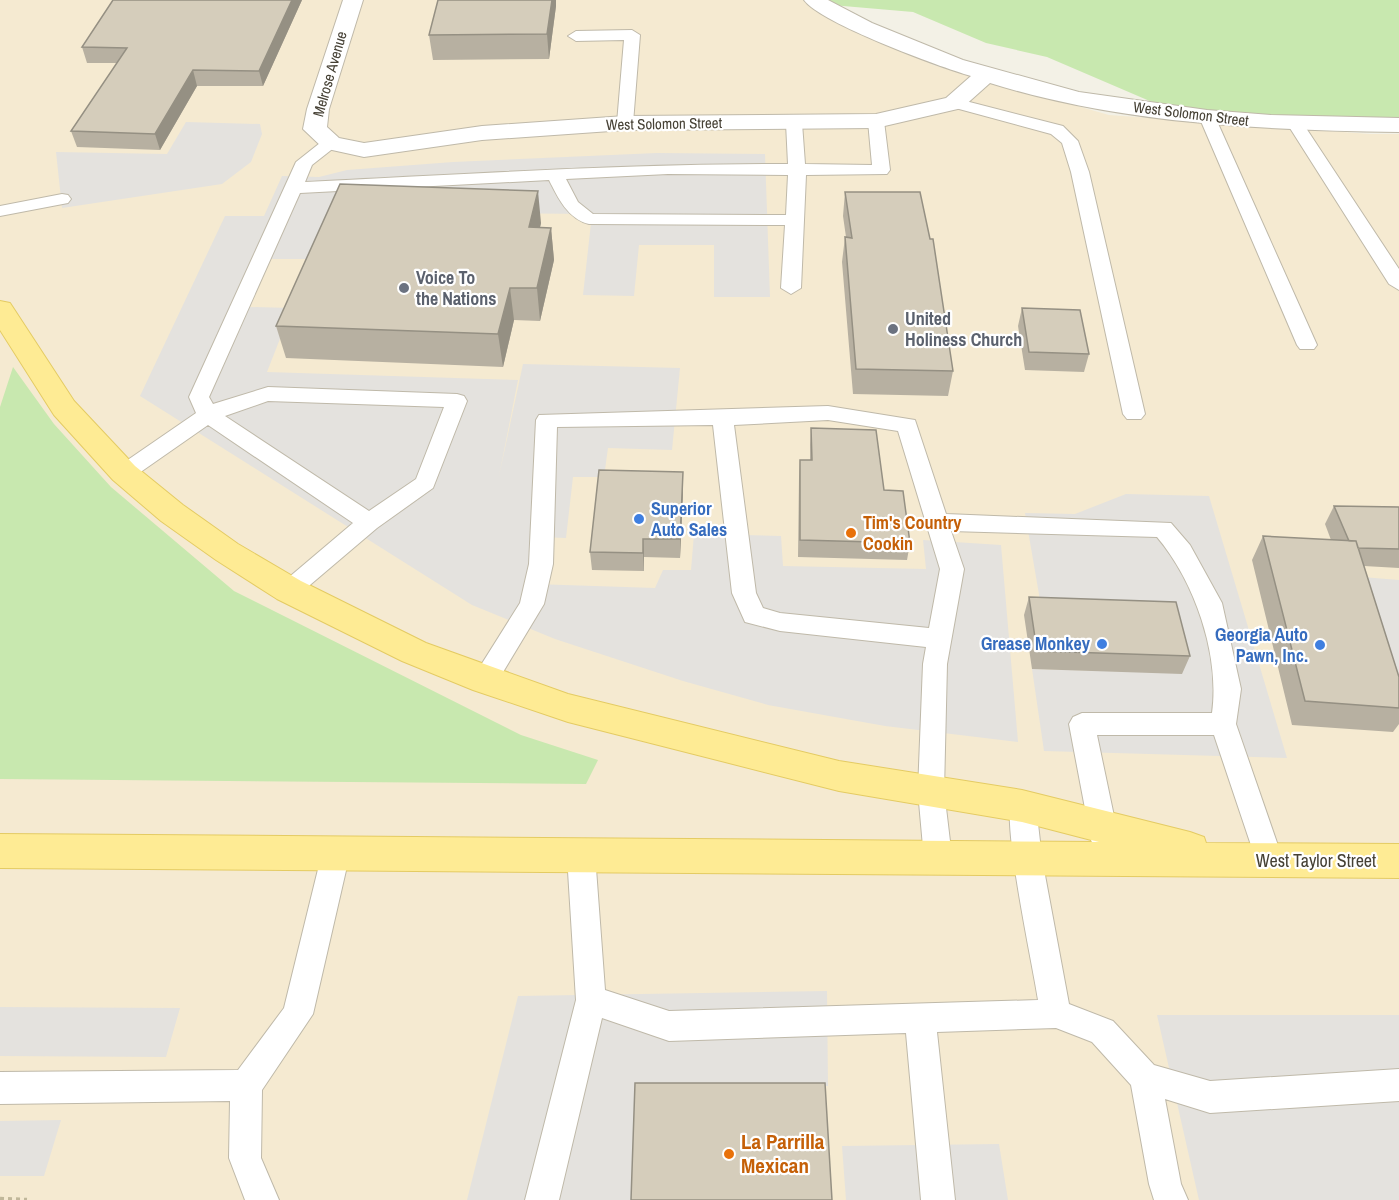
<svg xmlns="http://www.w3.org/2000/svg" width="1399" height="1200" viewBox="0 0 1399 1200" font-family="'Archivo Narrow',sans-serif">
<style>
.commercial{fill:#f5ead1}
.green{fill:#c8e8af}
.parking{fill:#e4e2de}
.lines{fill:none;stroke-linecap:round;stroke-linejoin:round}
.lane-casing{stroke:#bfb9a9;stroke-width:2}
.street-casing{stroke:#bfb9a9;stroke-width:2}
.primary-casing{stroke:#e4cb63;stroke-width:2}
.path{stroke:#c0b79a;stroke-width:4.5;stroke-dasharray:4 4;stroke-linecap:butt}
.lane{fill:#fff;fill-rule:evenodd}
.street{fill:#fff;fill-rule:evenodd}
.primary{fill:#feeb94;fill-rule:evenodd}
.wall{fill:#b7b0a1}
.shaded-wall{fill:#959083}
.building{fill:#d5cdbb;stroke:#959083;stroke-width:1.5}
.worship-dot{fill:#6b7280;stroke:#fff;stroke-width:2}
.shop-dot{fill:#3f7fe0;stroke:#fff;stroke-width:2}
.food-dot{fill:#e8710a;stroke:#fff;stroke-width:2}
.labels{text-anchor:middle;stroke-width:4.5;stroke-linejoin:round;paint-order:stroke}
.far-street-label{font-size:15px;fill:#464135;stroke:#fff}
.worship-label{font-size:18px;font-weight:bold;fill:#5b616d;stroke:#fff;text-anchor:start}
.shop-label{font-size:18px;font-weight:bold;fill:#366cbe;stroke:#fff;text-anchor:end}
.food-label{font-size:18px;font-weight:bold;fill:#c56008;stroke:#fff;text-anchor:start}
.street-label{font-size:18px;fill:#464135;stroke:#fff}
.near-food-label{font-size:21px;font-weight:bold;fill:#c56008;stroke:#fff;text-anchor:start}
</style>
<rect width="100%" height="100%" fill="#f3f1e6"/>
<path class="commercial" d="M 0,0 L 814,0 L 933,65 L 1109,115 L 1370,134 L 1399,134 L 1399,1200 L 0,1200 Z"/>
<path class="green" d="M 813,0 L 1399,0 L 1399,125 L 1187,117 L 1047,57 L 986,43 L 913,12 L 820,4 Z
M 13,367 L 54,424 L 111,487 L 234,591 L 521,735 L 598,760 L 586,784 L 0,779 L 0,407 Z"/>
<path class="parking" d="M 186,122 L 260,124 L 262,134 L 251,162 L 222,184 L 62,208 L 56,152 L 167,154 Z
M 657,153 L 765,154 L 770,297 L 714,297 L 714,245 L 639,245 L 634,296 L 583,295 L 592,214 L 329,212 L 312,259 L 267,259 L 249,307 L 292,308 L 267,372 L 518,380 L 499,476 L 523,364 L 680,368 L 672,450 L 608,448 L 604,477 L 573,477 L 566,538 L 540,537 L 534,584 L 655,588 L 663,570 L 691,570 L 694,534 L 781,536 L 783,566 L 926,569 L 923,540 L 1001,545 L 1018,742 L 885,726 L 768,705 L 683,681 L 555,639 L 472,605 L 140,396 L 225,216 L 264,216 L 282,176 L 319,177 L 347,170 L 453,162 Z
M 1126,494 L 1209,496 L 1287,758 L 1044,751 L 1032,669 L 1182,673 L 1041,606 L 1025,513 L 1075,514 Z
M 1362,577 L 1399,580 L 1399,697 Z
M 827,991 L 828,1086 L 637,1086 L 633,1200 L 467,1200 L 518,996 Z
M 0,1007 L 180,1008 L 166,1057 L 0,1056 Z
M 1157,1015 L 1399,1015 L 1399,1200 L 1199,1200 Z
M 61,1120 L 44,1176 L 0,1176 L 0,1121 Z
M 999,1144 L 1008,1200 L 846,1200 L 842,1146 Z"/>
<g class="lines">
<g class="lane-casing">
<path id="lane" d="M 632,30 L 640,35 L 633,123 L 625,128 L 617,123 L 624,40 L 576,41 L 568,36 L 576,31 Z
M 954,98 L 1063,126 L 1078,141 L 1089,172 L 1145,414 L 1141,419 L 1127,419 L 1123,414 L 1071,172 L 1062,143 L 1051,134 L 948,106 L 946,103 Z
M 1208,114 L 1216,119 L 1317,345 L 1314,349 L 1300,349 L 1297,345 L 1200,119 Z
M 876,116 L 884,121 L 890,170 L 887,174 L 806,175 L 801,288 L 791,294 L 781,288 L 785,225 L 589,224 C 568,219 558,198 549,180 L 300,193 L 209,397 L 213,404 L 268,387 L 457,394 L 464,396 L 467,401 L 433,488 L 377,528 L 297,596 L 289,599 L 281,596 L 277,590 L 281,584 L 353,523 L 208,425 L 132,478 L 124,481 L 116,478 L 113,473 L 116,468 L 196,413 L 189,397 L 296,162 L 325,139 L 337,139 L 340,143 L 312,165 L 305,182 C 467,174 626,164 788,164 L 786,123 L 794,118 L 802,123 L 805,164 L 872,165 L 868,121 ZM 668,174 L 788,175 L 786,215 L 593,214 L 578,202 L 566,179 ZM 268,401 L 444,407 L 416,479 L 369,511 L 225,416 Z
M 1296,120 L 1304,125 L 1399,269 L 1399,290 L 1389,284 L 1288,125 Z
M 62,194 L 68,195 L 71,199 L 68,203 L 0,216 L 0,206 Z
M 828,406 L 915,420 L 946,514 L 1171,523 L 1190,545 L 1222,603 L 1241,689 L 1236,724 L 1283,860 L 1279,869 L 1269,872 L 1259,869 L 1214,735 L 1097,735 L 1119,840 L 1115,849 L 1105,852 L 1095,849 L 1091,840 L 1069,724 L 1073,717 L 1082,713 L 1212,713 C 1220,655 1195,582 1157,537 L 951,531 L 964,569 L 947,664 L 944,791 L 952,858 L 948,867 L 938,870 L 928,867 L 924,858 L 918,791 L 923,664 L 926,647 L 780,631 L 745,622 L 732,593 L 713,425 L 557,427 L 553,564 L 544,604 L 494,687 L 485,690 L 476,687 L 472,680 L 476,673 L 520,603 L 529,564 L 536,420 L 539,415 ZM 828,420 L 898,431 L 940,569 L 929,628 L 780,613 L 763,608 L 756,593 L 734,425 Z
M 1022,794 L 1032,798 L 1036,806 L 1042,859 L 1069,1004 L 1113,1021 L 1154,1065 L 1210,1081 L 1399,1069 L 1399,1101 L 1210,1113 L 1165,1099 L 1181,1184 L 1188,1200 L 1154,1200 L 1149,1184 L 1131,1085 L 1092,1042 L 1056,1028 L 937,1032 L 955,1200 L 921,1200 L 906,1033 L 669,1041 L 602,1018 L 559,1200 L 525,1200 L 576,1000 L 567,855 L 571,846 L 581,843 L 591,846 L 595,855 L 605,990 L 669,1011 L 1038,1000 C 1033,966 1001,821 1012,798 Z
M 336,841 L 346,844 L 350,853 L 313,1014 L 262,1090 L 261,1158 L 279,1200 L 245,1200 L 229,1158 L 230,1101 L 0,1104 L 0,1072 L 238,1070 L 284,1008 L 322,853 L 326,844 Z"/>
</g>
<g class="street-casing">
<path id="street" d="M 343,0 L 363,0 L 329,109 L 327,127 L 339,138 L 364,143 L 482,126 L 625,116 L 876,114 L 946,98 L 971,76 C 940,67 820,23 804,0 L 828,0 L 872,23 L 963,60 L 1079,92 L 1207,110 L 1271,115 L 1399,118 L 1399,132 C 1262,130 1122,124 990,83 L 962,108 L 876,128 L 625,130 L 482,140 L 364,157 L 323,148 L 303,129 L 307,109 Z"/>
</g>
<g class="primary-casing">
<path id="primary" d="M 0,301 L 10,303 L 74,401 L 135,466 L 183,505 L 238,544 L 301,581 L 426,643 L 568,694 L 839,761 L 1022,790 L 1190,832 L 1204,837 L 1206,843 L 1399,844 L 1399,878 L 0,868 L 0,834 L 1099,842 L 1022,822 L 839,791 L 568,722 L 473,690 L 402,661 L 277,599 L 216,560 L 161,521 L 113,480 L 54,415 L 0,330 Z"/>
</g>
<path class="path" d="M 0,1199 L 27,1200"/>
<use href="#lane" class="lane"/>
<use href="#street" class="street"/>
<use href="#primary" class="primary"/>
</g>
<path class="wall" d="M 113,0 L 302,0 L 263,86 L 197,86 L 160,150 L 77,147 L 71,131 L 117,63 L 87,63 L 82,47 Z
M 438,0 L 556,0 L 556,6 L 549,59 L 433,60 L 429,35 Z
M 845,192 L 953,371 L 948,396 L 853,394 L 842,262 L 845,237 L 846,237 L 843,216 Z
M 541,223 L 540,227 L 551,228 L 554,260 L 540,321 L 514,320 L 503,367 L 286,358 L 276,326 Z
M 1022,308 L 1089,354 L 1084,372 L 1025,370 L 1018,326 Z
M 811,428 L 910,543 L 907,560 L 798,557 L 799,477 L 800,460 L 810,460 L 810,445 Z
M 683,490 L 680,558 L 644,557 L 644,571 L 592,570 L 590,552 Z
M 1334,506 L 1399,507 L 1399,568 L 1364,566 L 1399,677 L 1399,724 L 1393,732 L 1292,725 L 1252,560 L 1263,536 L 1331,540 L 1325,524 Z
M 1029,597 L 1190,656 L 1182,674 L 1032,669 L 1024,615 Z"/>
<path class="shaded-wall" d="M 292,0 L 302,0 L 263,86 L 259,71 Z
M 552,0 L 556,0 L 556,6 L 549,59 L 547,34 Z
M 193,70 L 197,86 L 160,150 L 155,134 Z
M 538,191 L 541,223 L 533,259 L 529,227 Z
M 551,228 L 554,260 L 540,321 L 537,288 Z
M 510,288 L 514,320 L 503,367 L 498,334 Z
M 683,472 L 683,490 L 680,558 L 680,539 Z
M 643,539 L 644,557 L 644,571 L 643,553 Z"/>
<path class="building" d="M 113,0 L 292,0 L 259,71 L 193,70 L 155,134 L 71,131 L 127,48 L 82,47 Z
M 438,0 L 552,0 L 547,34 L 429,35 Z
M 340,184 L 538,191 L 529,227 L 551,228 L 537,288 L 510,288 L 498,334 L 276,326 Z
M 845,192 L 920,192 L 930,239 L 933,239 L 953,371 L 856,369 L 845,237 L 852,238 Z
M 1022,308 L 1080,310 L 1089,354 L 1029,352 Z
M 811,428 L 876,430 L 884,490 L 903,491 L 910,543 L 800,540 L 800,460 L 812,460 Z
M 599,470 L 683,472 L 680,539 L 643,539 L 643,553 L 590,552 Z
M 1334,506 L 1399,507 L 1399,549 L 1358,548 L 1356,541 L 1349,541 Z
M 1263,536 L 1356,541 L 1399,677 L 1399,708 L 1305,701 Z
M 1029,597 L 1176,602 L 1190,656 L 1037,651 Z
M 635,1083 L 825,1083 L 832,1200 L 631,1200 Z"/>
<g class="worship-dot">
<circle cx="404" cy="288" r="6"/>
<circle cx="893" cy="329" r="6"/>
</g>
<g class="shop-dot">
<circle cx="639" cy="519" r="6"/>
<circle cx="1102" cy="644" r="6"/>
<circle cx="1320" cy="645" r="6"/>
</g>
<g class="food-dot">
<circle cx="851" cy="533" r="6"/>
<circle cx="729" cy="1154" r="6"/>
</g>
<g class="labels">
<g class="far-street-label">
<text transform="translate(330 74) rotate(-74)" y="5">Melrose Avenue</text>
<text transform="translate(1191 114) rotate(7)" y="5">West Solomon Street</text>
<text transform="translate(664 124) rotate(-1)" y="5">West Solomon Street</text>
</g>
<g class="worship-label">
<text x="416" y="284">Voice To<tspan x="416" dy="21">the Nations</tspan></text>
<text x="905" y="325">United<tspan x="905" dy="21">Holiness Church</tspan></text>
</g>
<g class="shop-label">
<text x="651" y="515" text-anchor="start">Superior<tspan x="651" dy="21">Auto Sales</tspan></text>
<text x="1308" y="641">Georgia Auto<tspan x="1308" dy="21">Pawn, Inc.</tspan></text>
<text x="1090" y="650">Grease Monkey</text>
</g>
<g class="food-label">
<text x="863" y="529">Tim's Country<tspan x="863" dy="21">Cookin</tspan></text>
</g>
<g class="street-label">
<text x="1316" y="867">West Taylor Street</text>
</g>
<g class="near-food-label">
<text x="741" y="1149">La Parrilla<tspan x="741" dy="24">Mexican</tspan></text>
</g>
</g>
</svg>
